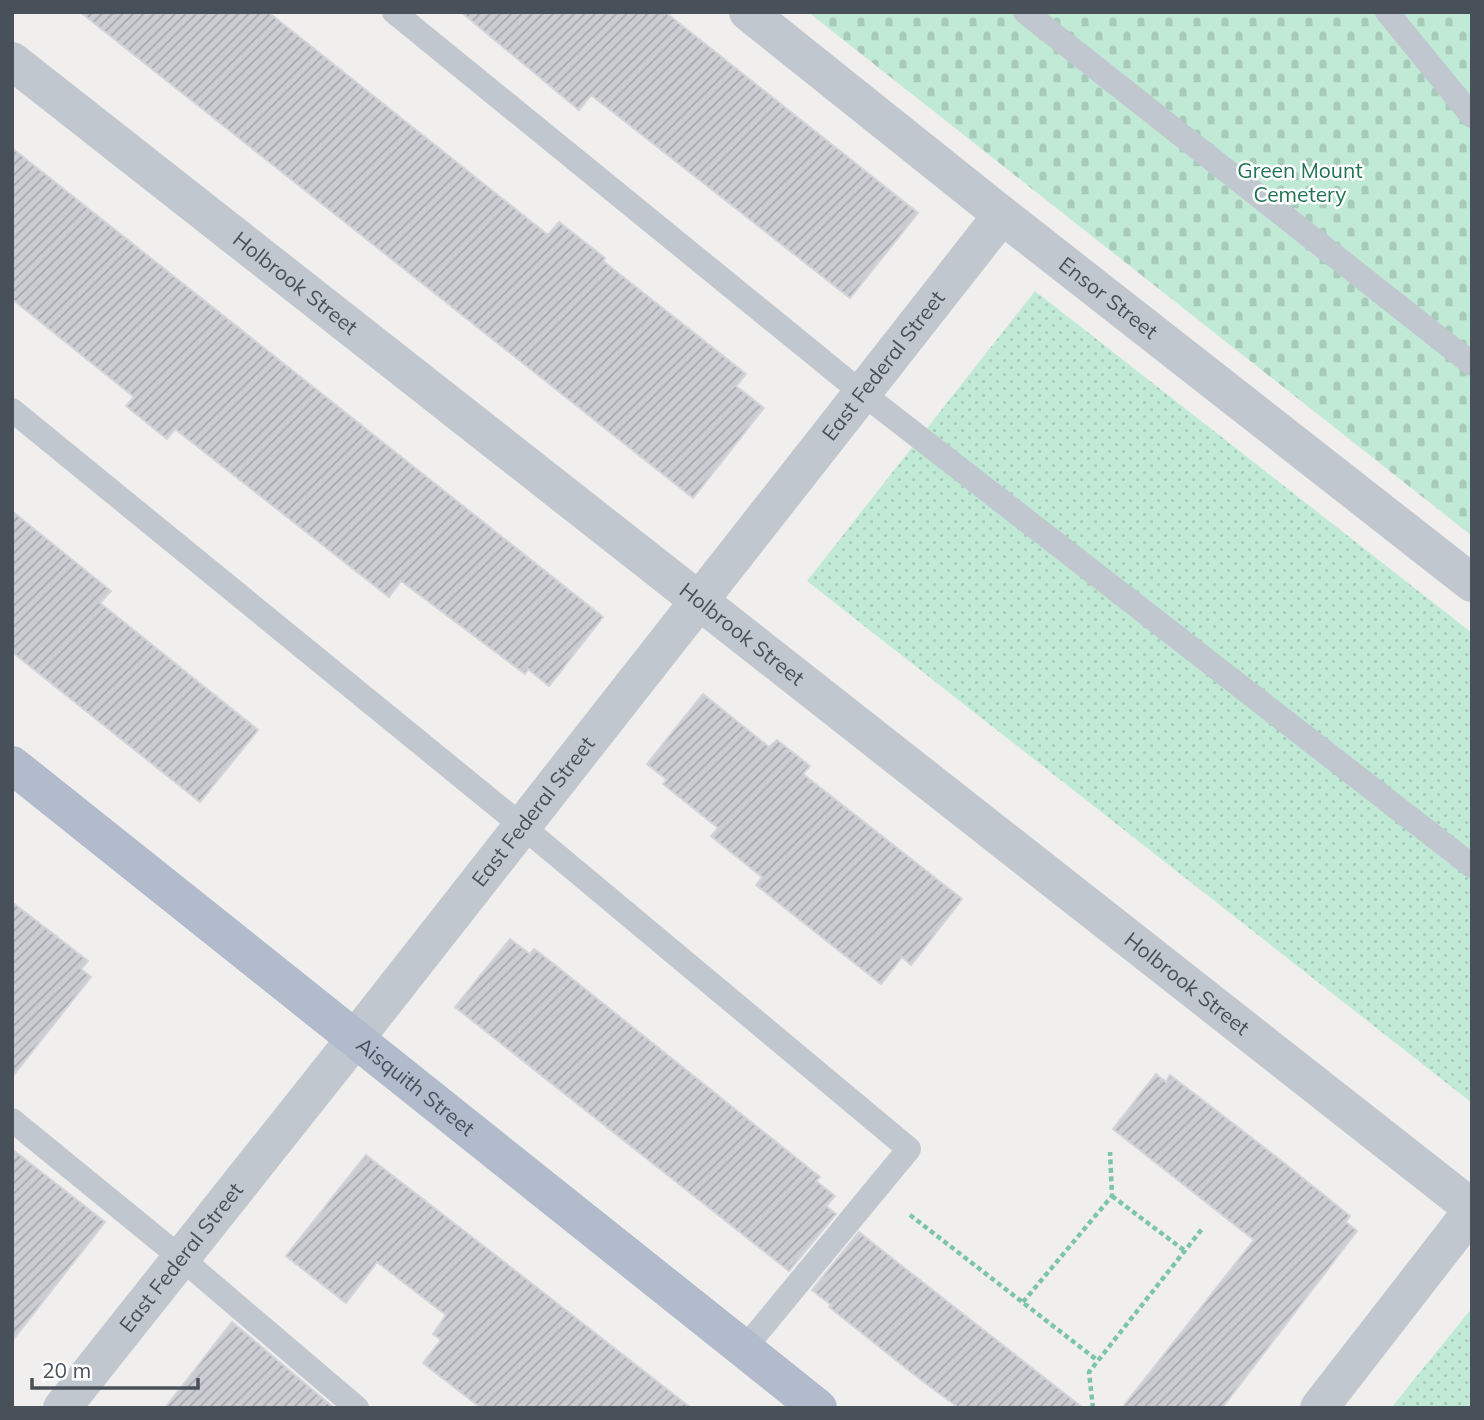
<svg xmlns="http://www.w3.org/2000/svg" width="1484" height="1420" viewBox="0 0 1484 1420" font-family="Mulish,sans-serif">
<style>
.grass{fill:url(#grass-dots)}
.cemetery{fill:url(#cemetery-stones)}
.building{fill:url(#building-hatch);stroke:#d3d4d9;stroke-width:2}
.lines{fill:none;stroke-linecap:round;stroke-linejoin:round}
.path{stroke:#7cc5a9;stroke-width:4.5;stroke-dasharray:5 3.5;stroke-linecap:butt}
.service{stroke:#c0c7cf;stroke-width:24}
.minor{stroke:#c0c7cf;stroke-width:38}
.tertiary{stroke:#c0c7cf;stroke-width:38}
.primary{stroke:#b1bbcb;stroke-width:38}
.labels{text-anchor:middle;stroke-width:5;stroke-linejoin:round;paint-order:stroke}
.park-label{font-size:21px;fill:#207454;stroke:#fff}
.street-label{font-size:21px;fill:#48505a;stroke:#fff}
</style>
<defs>
<pattern id="grass-dots" width="8" height="8" patternUnits="userSpaceOnUse" patternTransform="scale(1.75)"><rect width="8" height="8" fill="#c1ead6"/><path d="M2 2h.1M6 6h.1" fill="none" stroke="#a7caba" stroke-width="1.8" stroke-linecap="round"/></pattern>
<pattern id="cemetery-stones" width="16" height="16" patternUnits="userSpaceOnUse" patternTransform="scale(1.75)"><rect width="16" height="16" fill="#c1ead6"/><path d="M2 7V4a2 2 0 0 1 4 0v3zM10 15v-3a2 2 0 0 1 4 0v3z" fill="#a7caba"/></pattern>
<pattern id="building-hatch" width="6" height="6" patternUnits="userSpaceOnUse" patternTransform="scale(1.75)"><rect width="6" height="6" fill="#cccdd3"/><path d="M-1 1l2-2M0 6l6-6M5 7l2-2" fill="none" stroke="#a8a9ae"/></pattern>
</defs>
<rect width="100%" height="100%" fill="#f1efee"/>
<path class="grass" d="M 1035,291 L 1472,633 L 1472,1103 L 807,581 Z
M 1472,1308 L 1472,1408 L 1391,1408 Z"/>
<path class="cemetery" d="M 808,12 L 1472,12 L 1472,536 Z"/>
<path class="building" d="M 80,12 L 268,12 L 548,235 L 559,222 L 605,258 L 603,261 L 746,374 L 736,386 L 764,408 L 693,498 Z
M 461,12 L 665,12 L 918,213 L 850,298 L 591,95 L 579,110 Z
M 12,148 L 603,617 L 549,686 L 528,669 L 525,674 L 401,581 L 389,597 L 175,429 L 167,439 L 126,406 L 134,397 L 12,299 Z
M 12,511 L 111,591 L 100,603 L 258,730 L 200,802 L 12,652 Z
M 703,694 L 769,747 L 777,740 L 810,766 L 803,774 L 962,899 L 911,965 L 902,957 L 881,984 L 756,885 L 762,877 L 711,836 L 718,828 L 663,784 L 667,780 L 647,764 Z
M 12,902 L 88,961 L 81,969 L 91,977 L 12,1077 Z
M 510,939 L 530,954 L 534,949 L 550,961 L 820,1177 L 816,1181 L 835,1196 L 826,1206 L 836,1214 L 789,1271 L 455,1007 Z
M 1156,1074 L 1166,1082 L 1170,1075 L 1279,1159 L 1350,1216 L 1346,1222 L 1357,1231 L 1222,1408 L 1122,1408 L 1254,1240 L 1113,1129 Z
M 12,1149 L 105,1222 L 12,1341 Z
M 366,1155 L 526,1279 L 691,1408 L 481,1408 L 423,1363 L 441,1340 L 433,1334 L 446,1315 L 377,1262 L 346,1303 L 286,1256 Z
M 859,1232 L 902,1266 L 1083,1408 L 959,1408 L 921,1380 L 829,1307 L 831,1305 L 812,1290 Z
M 232,1322 L 257,1343 L 334,1408 L 165,1408 Z"/>
<g class="lines">
<path class="path" d="M 1112,1196 L 1185,1251
M 910,1215 L 1097,1360
M 1023,1302 L 1112,1196 L 1110,1152
M 1093,1408 L 1089,1372 L 1202,1229"/>
<path class="service" d="M 394,12 L 862,393 L 1472,866
M 1025,12 L 1472,364
M 1387,12 L 1472,116
M 12,410 L 522,826 L 909,1149 L 744,1349
M 12,1120 L 181,1258 L 357,1408"/>
<g class="minor">
<path id="s1" d="M 748,12 L 1002,215 L 1472,583"/>
<path id="s2" d="M 12,61 L 1472,1208"/>
<path id="s3" d="M 355,1039 L 1002,215"/>
<path d="M 1319,1408 L 1472,1211"/>
</g>
<path class="tertiary" id="s4" d="M 62,1408 L 355,1039"/>
<path class="primary" id="s5" d="M 12,765 L 818,1408"/>
</g>
<g class="labels">
<g class="park-label">
<text x="1300" y="178">Green Mount<tspan x="1300" dy="24">Cemetery</tspan></text>
</g>
<g class="street-label">
<text dy="7" stroke="none"><textPath href="#s2" startOffset="360">Holbrook Street</textPath></text>
<text dy="7" stroke="none"><textPath href="#s1" startOffset="460">Ensor Street</textPath></text>
<text dy="7" stroke="none"><textPath href="#s3" startOffset="856">East Federal Street</textPath></text>
<text dy="7" stroke="none"><textPath href="#s2" startOffset="928">Holbrook Street</textPath></text>
<text dy="7" stroke="none"><textPath href="#s3" startOffset="289">East Federal Street</textPath></text>
<text dy="7" stroke="none"><textPath href="#s2" startOffset="1494">Holbrook Street</textPath></text>
<text dy="7" stroke="none"><textPath href="#s5" startOffset="516">Aisquith Street</textPath></text>
<text dy="7" stroke="none"><textPath href="#s4" startOffset="192">East Federal Street</textPath></text>
</g>
</g>
<rect width="1484" height="1420" fill="none" stroke="#48505a" stroke-width="28"/>
<path d="M32 1378v10h166v-10" fill="none" stroke="#48505a" stroke-width="3.5"/>
<text x="42" y="1378" font-size="21" fill="#48505a" stroke="#ffffff" stroke-width="5" paint-order="stroke">20 m</text>
</svg>
